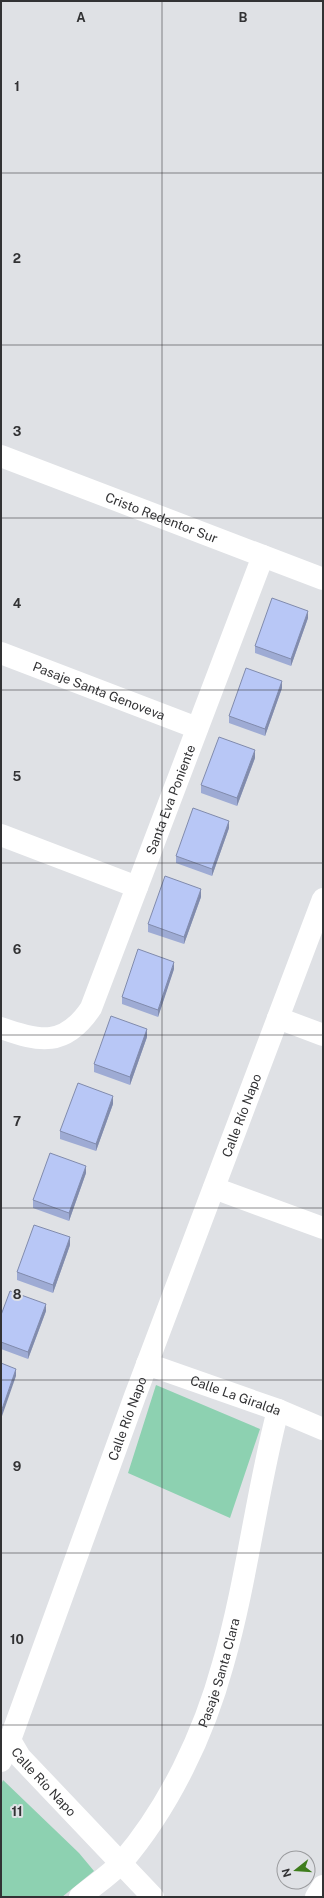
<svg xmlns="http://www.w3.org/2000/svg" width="324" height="1898" viewBox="0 0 324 1898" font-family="'Public Sans',sans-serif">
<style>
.green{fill:#8dd1b1}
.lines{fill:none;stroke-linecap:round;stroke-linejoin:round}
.minor{stroke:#fff;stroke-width:22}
.wall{fill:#9eabd4}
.shaded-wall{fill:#818bac}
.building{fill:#b8c7f6;stroke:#818bac}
.grid{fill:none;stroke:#323234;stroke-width:1;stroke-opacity:0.55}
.labels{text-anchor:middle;stroke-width:4;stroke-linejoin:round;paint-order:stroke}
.street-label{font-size:13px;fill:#323234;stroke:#dfe1e5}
.grid-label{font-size:13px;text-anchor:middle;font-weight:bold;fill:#323234;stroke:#dfe1e5;stroke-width:4;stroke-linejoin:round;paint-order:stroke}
</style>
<rect width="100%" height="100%" fill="#dfe1e5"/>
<path class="green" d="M 156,1385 L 260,1429 L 230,1518 L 128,1473 Z
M 3,1780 L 79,1853 L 94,1871 L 62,1897 L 1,1897 L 1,1785 Z"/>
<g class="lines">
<g class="minor">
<path id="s1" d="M 1,456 L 323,579"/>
<path id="s2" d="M 1,653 L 197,728"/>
<path d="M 1,835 L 137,887"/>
<path d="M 278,1018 L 323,1035"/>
<path id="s3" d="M 1,1028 C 40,1042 65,1047 91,1008 L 263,556"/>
<path d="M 214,1188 L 323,1228"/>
<path id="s4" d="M 147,1364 L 278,1410 L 323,1429"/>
<path id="s5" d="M 10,1740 L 20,1757 L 153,1897"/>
<path id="s6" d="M 1,1761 L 10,1740 L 135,1396 L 323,899"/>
<path id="s7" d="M 80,1897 C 93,1886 110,1875 122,1862 C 169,1807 204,1734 223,1664 C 247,1581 256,1494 278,1410"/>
<path d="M 316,1897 L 323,1886"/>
</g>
</g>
<path class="wall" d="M 308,618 L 291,666 L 255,653 L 255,646 Z
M 282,688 L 265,736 L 229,723 L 229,716 Z
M 255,758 L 237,806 L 201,793 L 201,785 Z
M 229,828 L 212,876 L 176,863 L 176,856 Z
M 201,897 L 184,944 L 148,932 L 148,924 Z
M 174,969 L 158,1017 L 122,1004 L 122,997 Z
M 147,1037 L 130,1085 L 94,1072 L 94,1064 Z
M 113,1104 L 96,1151 L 60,1139 L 60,1131 Z
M 86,1173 L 69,1221 L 33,1208 L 33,1200 Z
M 70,1245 L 53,1293 L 17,1280 L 17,1272 Z
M 46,1311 L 28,1359 L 1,1349 L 1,1315 Z"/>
<path class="shaded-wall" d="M 308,611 L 308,618 L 291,666 L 291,659 Z
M 282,681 L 282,688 L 265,736 L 265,729 Z
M 255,750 L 255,758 L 237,806 L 237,798 Z
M 229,821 L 229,828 L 212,876 L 212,869 Z
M 201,889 L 201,897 L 184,944 L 184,937 Z
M 174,962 L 174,969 L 158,1017 L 158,1010 Z
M 147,1029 L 147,1037 L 130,1085 L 130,1077 Z
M 113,1096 L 113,1104 L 96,1151 L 96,1144 Z
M 86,1166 L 86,1173 L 69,1221 L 69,1213 Z
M 70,1237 L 70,1245 L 53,1293 L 53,1285 Z
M 46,1304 L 46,1311 L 28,1359 L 28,1352 Z
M 16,1369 L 16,1376 L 1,1419 L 1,1412 Z"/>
<path class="building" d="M 272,598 L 308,611 L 291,659 L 255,646 Z
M 246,668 L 282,681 L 265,729 L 229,716 Z
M 219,737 L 255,750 L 237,798 L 201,785 Z
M 193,808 L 229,821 L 212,869 L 176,856 Z
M 165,876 L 201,889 L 184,937 L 148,924 Z
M 138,949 L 174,962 L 158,1010 L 122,997 Z
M 111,1016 L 147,1029 L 130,1077 L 94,1064 Z
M 78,1083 L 113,1096 L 96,1144 L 60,1131 Z
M 50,1153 L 86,1166 L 69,1213 L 33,1200 Z
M 34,1225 L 70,1237 L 53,1285 L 17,1272 Z
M 10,1291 L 46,1304 L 28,1352 L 1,1342 L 1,1315 Z
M 1,1363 L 16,1369 L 1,1412 Z"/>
<path class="grid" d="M 162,1 L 162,1897M 1,173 L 323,173M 1,345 L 323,345M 1,518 L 323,518M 1,690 L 323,690M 1,863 L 323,863M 1,1035 L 323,1035M 1,1208 L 323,1208M 1,1380 L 323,1380M 1,1553 L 323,1553M 1,1725 L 323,1725"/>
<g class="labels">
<g class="street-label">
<text dy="5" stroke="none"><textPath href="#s1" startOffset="172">Cristo Redentor Sur</textPath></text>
<text dy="5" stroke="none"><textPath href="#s2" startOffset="105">Pasaje Santa Genoveva</textPath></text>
<text dy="5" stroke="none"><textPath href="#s3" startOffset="326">Santa Eva Poniente</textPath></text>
<text dy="5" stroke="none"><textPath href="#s6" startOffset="689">Calle Río Napo</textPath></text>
<text dy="5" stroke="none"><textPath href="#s4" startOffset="94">Calle La Giralda</textPath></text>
<text dy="5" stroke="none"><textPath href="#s6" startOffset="365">Calle Río Napo</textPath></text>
<text dy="5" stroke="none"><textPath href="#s7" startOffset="269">Pasaje Santa Clara</textPath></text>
<text dy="5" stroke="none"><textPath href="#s5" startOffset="54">Calle Río Napo</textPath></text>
</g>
</g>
<g class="grid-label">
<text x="81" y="22">A</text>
<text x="243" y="22">B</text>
<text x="17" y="91">1</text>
<text x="17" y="263">2</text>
<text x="17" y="436">3</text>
<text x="17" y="608">4</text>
<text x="17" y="781">5</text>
<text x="17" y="954">6</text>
<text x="17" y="1126">7</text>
<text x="17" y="1299">8</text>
<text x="17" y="1471">9</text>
<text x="17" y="1644">10</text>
<text x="17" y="1816">11</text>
</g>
<rect width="324" height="1898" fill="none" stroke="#323234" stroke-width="4"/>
<g transform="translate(296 1870) rotate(253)"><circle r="19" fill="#dfe1e5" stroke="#9a9b9e"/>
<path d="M0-3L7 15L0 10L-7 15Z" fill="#3e7d1c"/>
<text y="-6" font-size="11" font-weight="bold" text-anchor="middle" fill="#323234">N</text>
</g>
</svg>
